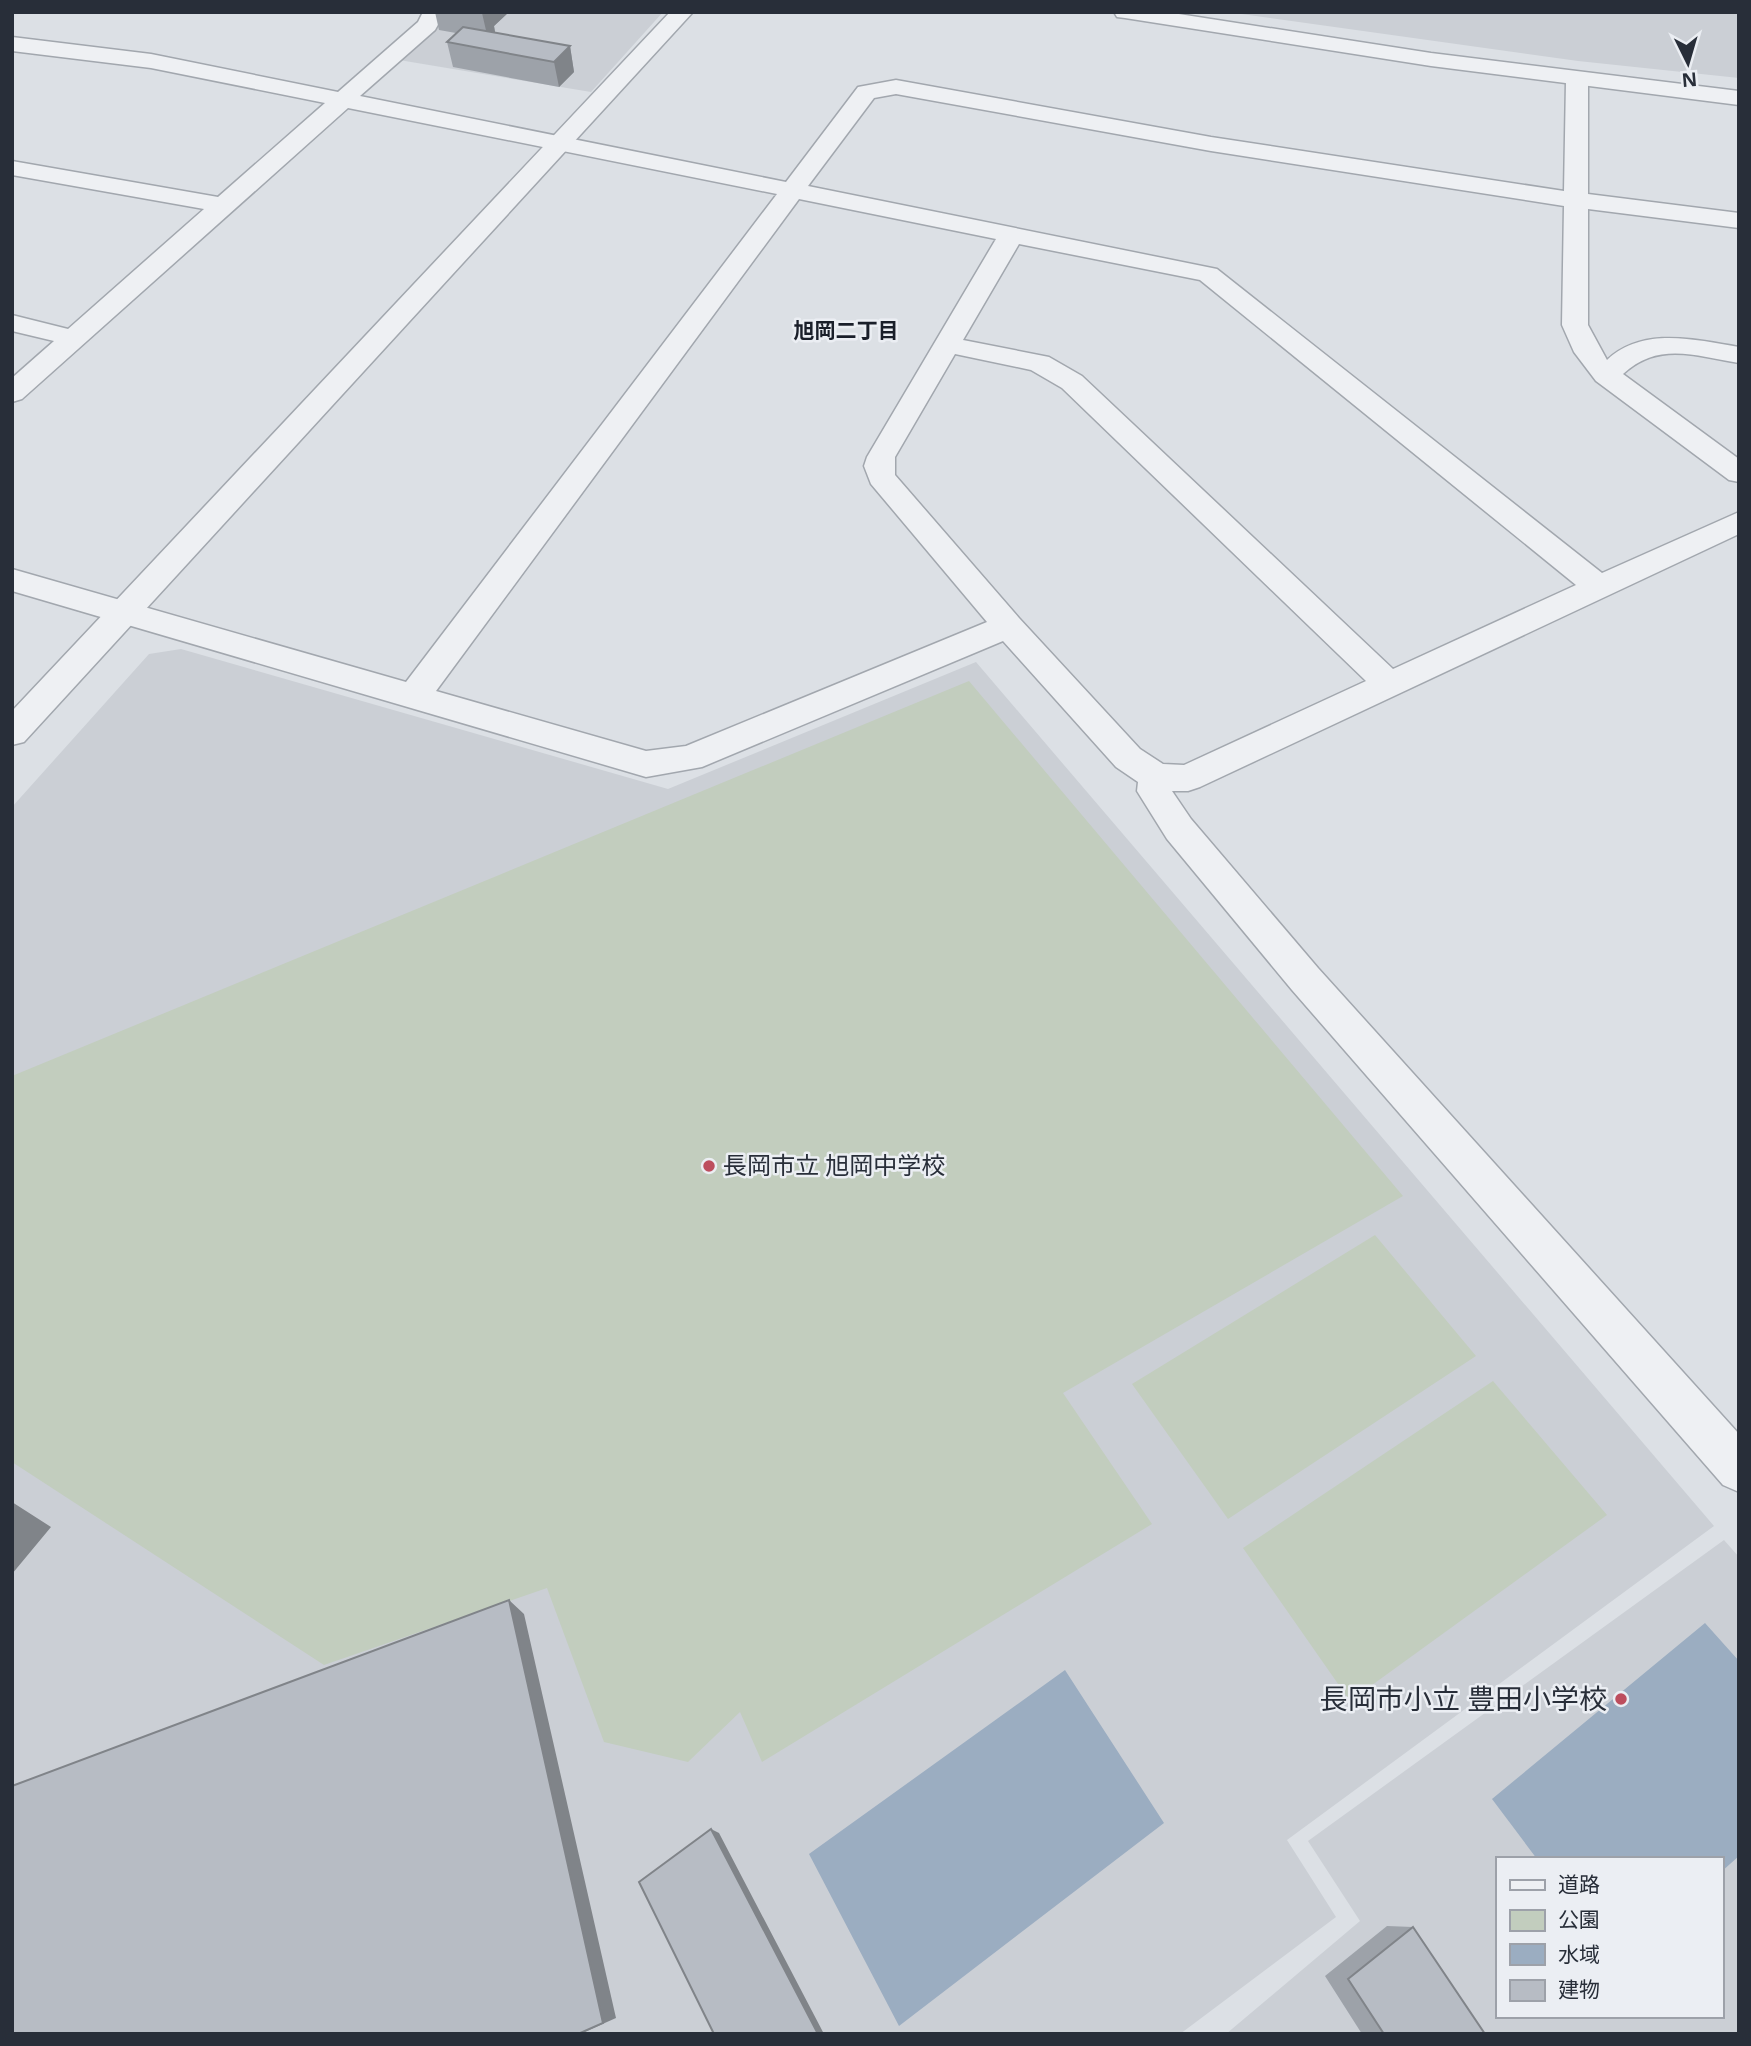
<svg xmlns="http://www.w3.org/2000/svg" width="1751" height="2046" viewBox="0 0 1751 2046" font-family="'Open Sans','Noto Sans JP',sans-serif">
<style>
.built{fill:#cbcfd5;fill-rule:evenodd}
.green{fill:#c2cdbe}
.water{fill:#9badc1}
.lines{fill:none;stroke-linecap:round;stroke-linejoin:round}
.minor-casing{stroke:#a2a7ae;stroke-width:3}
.tertiary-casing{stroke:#a2a7ae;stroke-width:3}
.minor{fill:#eef0f3;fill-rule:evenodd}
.tertiary{fill:#eef0f3;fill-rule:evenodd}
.wall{fill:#9da2a9}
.shaded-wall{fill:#808489}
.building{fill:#b7bcc4;stroke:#808489;stroke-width:2}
.poi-dot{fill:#bd4e5e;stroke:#ebeef3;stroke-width:2.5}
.labels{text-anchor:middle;stroke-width:5;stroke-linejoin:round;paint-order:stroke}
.far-neighbourhood-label{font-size:21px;font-weight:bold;fill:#1a1f2a;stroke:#ebeef3}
.poi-label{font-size:24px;fill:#282e39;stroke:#ebeef3;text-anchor:start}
.near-poi-label{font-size:28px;fill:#282e39;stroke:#ebeef3;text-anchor:end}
</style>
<rect width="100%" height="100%" fill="#dce0e5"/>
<path class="built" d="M 439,12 L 663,12 L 591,92 L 393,59 Z
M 1227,12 L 1739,12 L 1739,78 L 1578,61 Z
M 181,649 L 668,789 L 976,662 L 1714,1526 L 1287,1840 L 1336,1917 L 1180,2034 L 12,2034 L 12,807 L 149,654 Z
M 1724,1540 L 1739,1557 L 1739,2034 L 1226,2034 L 1360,1921 L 1308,1841 ZM 1497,1859 L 1721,1859 L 1721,2016 L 1497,2016 Z"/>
<path class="green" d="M 969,681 L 1403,1196 L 1063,1393 L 1152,1524 L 762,1762 L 740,1712 L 688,1762 L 604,1742 L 547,1588 L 324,1665 L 12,1462 L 12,1076 Z
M 1375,1235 L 1476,1356 L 1228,1519 L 1132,1384 Z
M 1493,1381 L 1607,1515 L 1350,1701 L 1243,1548 Z"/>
<path class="water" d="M 1705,1623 L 1739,1661 L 1739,1856 L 1721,1872 L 1721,1859 L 1537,1859 L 1492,1799 Z
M 1065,1670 L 1164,1823 L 899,2026 L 809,1854 Z"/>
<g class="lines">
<g class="minor-casing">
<path id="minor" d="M 423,12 L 445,12 L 435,30 L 360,96 L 786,182 L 858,87 L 896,80 L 1211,137 L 1564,191 L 1566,81 L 1569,76 L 1585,76 L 1588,81 L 1588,194 L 1739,213 L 1739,228 L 1588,209 L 1588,325 L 1607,360 C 1644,326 1694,340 1739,347 L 1739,363 C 1696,356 1658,341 1623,374 L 1739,459 L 1739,482 L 1729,480 L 1596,381 L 1574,352 L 1562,325 L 1564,206 L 1211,151 L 896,94 L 874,98 L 808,186 L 1217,269 L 1602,573 L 1739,512 L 1739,534 L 1200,787 L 1188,791 L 1172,791 L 1191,819 L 1318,968 L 1739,1434 L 1739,1492 L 1723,1485 L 1292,990 L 1167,839 L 1137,791 L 1138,782 L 1116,767 L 1003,641 L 702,767 L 646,777 L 12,591 L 12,569 L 406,682 L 777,194 L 348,108 L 22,399 L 12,402 L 12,378 L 54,341 L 12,331 L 12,315 L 68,329 L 204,209 L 12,175 L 12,161 L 218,197 L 325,103 L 151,68 L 12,51 L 12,37 L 151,54 L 338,92 L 418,22 ZM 799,199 L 996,239 L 867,457 L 864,466 L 871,484 L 987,622 L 686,746 L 646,751 L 436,691 ZM 1019,244 L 1200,280 L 1576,585 L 1393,669 L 1082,376 L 1049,357 L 963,340 ZM 955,354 L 1031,370 L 1062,388 L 1366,681 L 1184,765 L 1163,764 L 1140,749 L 1019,618 L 895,475 L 895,457 Z"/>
</g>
<g class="tertiary-casing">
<path id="tertiary" d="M 670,12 L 693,12 L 24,742 L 12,745 L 12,711 Z
M 1114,12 L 1166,12 L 1431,53 L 1739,91 L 1739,105 L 1431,66 L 1125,18 L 1117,17 Z"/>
</g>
<use href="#minor" class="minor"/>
<use href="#tertiary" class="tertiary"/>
</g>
<path class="wall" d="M 435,12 L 509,12 L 494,26 L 495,32 L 494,33 L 570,46 L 574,72 L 559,87 L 453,67 L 447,42 L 456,33 L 439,30 Z
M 1387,1926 L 1413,1927 L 1485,2034 L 1362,2034 L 1325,1976 Z"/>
<path class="shaded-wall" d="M 483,12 L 509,12 L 494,26 L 495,32 L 488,39 L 482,13 Z
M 570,46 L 574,72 L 559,87 L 554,62 Z
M 12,1502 L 51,1527 L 12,1574 Z
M 509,1600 L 524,1614 L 616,2018 L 580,2034 L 578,2034 Z
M 711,1829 L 719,1833 L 824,2034 L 818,2034 Z"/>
<path class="building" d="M 463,27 L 570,46 L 554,62 L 447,42 Z
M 509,1600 L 603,2023 L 578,2034 L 12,2034 L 12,1786 Z
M 711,1829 L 818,2034 L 714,2034 L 639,1882 Z
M 1413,1927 L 1485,2034 L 1384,2034 L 1348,1979 Z"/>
<g class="poi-dot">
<circle cx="709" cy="1166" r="7"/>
<circle cx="1621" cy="1699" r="7"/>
</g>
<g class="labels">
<g class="far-neighbourhood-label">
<text x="846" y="338">旭岡二丁目</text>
</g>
<g class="poi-label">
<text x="723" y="1174">長岡市立 旭岡中学校</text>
</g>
<g class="near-poi-label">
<text x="1607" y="1709">長岡市小立 豊田小学校</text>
</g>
</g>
<rect width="1751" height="2046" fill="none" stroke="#282e39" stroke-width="28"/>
<rect x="1496" y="1857" width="228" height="161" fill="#ebeef3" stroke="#9da1a9" stroke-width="2"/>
<rect x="1510" y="1880" width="35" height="10" fill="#eef0f3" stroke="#9da1a9" stroke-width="2"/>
<text x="1558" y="1892" font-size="21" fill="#282e39">道路</text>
<rect x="1510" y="1910" width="35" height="21" fill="#c2cdbe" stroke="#9da1a9" stroke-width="2"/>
<text x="1558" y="1927" font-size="21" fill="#282e39">公園</text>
<rect x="1510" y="1944" width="35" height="21" fill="#9badc1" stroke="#9da1a9" stroke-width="2"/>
<text x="1558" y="1962" font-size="21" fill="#282e39">水域</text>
<rect x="1510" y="1980" width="35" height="21" fill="#b7bcc4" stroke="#9da1a9" stroke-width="2"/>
<text x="1558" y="1997" font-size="21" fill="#282e39">建物</text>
<g transform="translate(1688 63) rotate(175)" stroke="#ebeef3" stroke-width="5" paint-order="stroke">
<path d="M0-5L12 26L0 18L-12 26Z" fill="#282e39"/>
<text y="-10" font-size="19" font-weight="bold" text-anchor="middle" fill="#282e39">N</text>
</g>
</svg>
